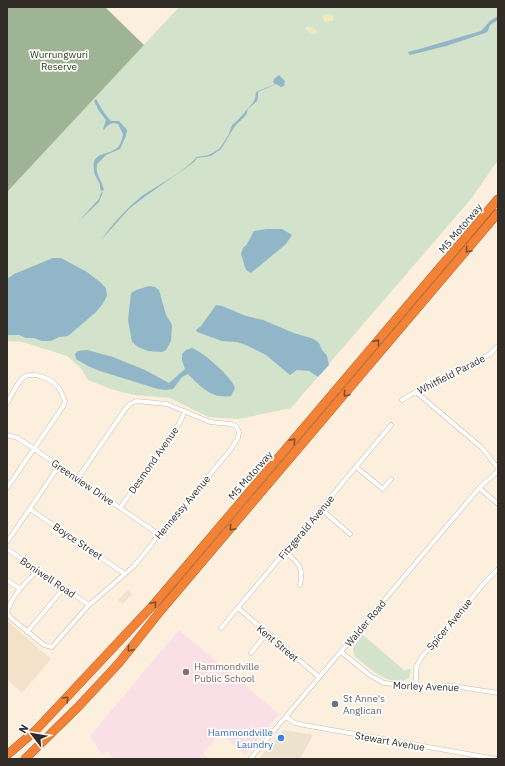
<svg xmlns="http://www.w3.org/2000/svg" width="505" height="766" viewBox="0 0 505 766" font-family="'IBM Plex Sans',sans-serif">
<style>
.commercial{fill:#ece2ce}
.built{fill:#f3e1c9}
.education{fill:#fadfe6}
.green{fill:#d3e2cb}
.forest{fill:#9fb395}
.sand{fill:#f1e8c2}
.water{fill:#90b6c7}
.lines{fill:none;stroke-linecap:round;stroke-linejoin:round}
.street-casing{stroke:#c8bbab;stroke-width:5}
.highway-casing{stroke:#b06430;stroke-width:9}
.street{stroke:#fff;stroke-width:4}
.highway{stroke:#f48236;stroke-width:8}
.oneway{stroke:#7f4e2c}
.education-dot{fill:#8d6e63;stroke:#fff;stroke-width:1.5}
.worship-dot{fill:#6b7280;stroke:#fff;stroke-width:1.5}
.shop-dot{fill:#3f7fe0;stroke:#fff;stroke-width:1.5}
.labels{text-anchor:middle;stroke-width:3.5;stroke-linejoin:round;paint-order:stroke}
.park-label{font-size:10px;fill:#213c0e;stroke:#fff}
.street-label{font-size:10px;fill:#312c26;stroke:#fff}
.education-label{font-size:10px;fill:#785e54;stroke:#fff;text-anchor:start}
.worship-label{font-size:10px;fill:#5b616d;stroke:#fff;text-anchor:start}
.shop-label{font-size:10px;fill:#366cbe;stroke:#fff;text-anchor:end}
</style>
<rect width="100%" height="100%" fill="#fcefde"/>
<path class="commercial" d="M 283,730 L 313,735 L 300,759 L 259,759 Z"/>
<path class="built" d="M 128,590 L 132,595 L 122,604 L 118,600 Z
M 7,621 L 51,659 L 22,693 L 7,679 Z"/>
<path class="education" d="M 179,630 L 279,714 L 245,755 L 220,733 L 203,754 L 209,759 L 115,759 L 106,751 L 102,755 L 90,736 Z"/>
<path class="green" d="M 179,7 L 498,7 L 498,160 L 471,199 L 291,408 L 239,419 L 208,417 L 170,398 L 133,395 L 111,389 L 88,380 L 81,368 L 67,356 L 23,342 L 7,341 L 7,192 Z
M 363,635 L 404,670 L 411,669 L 409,678 C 394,688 373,672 362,662 C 358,659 353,656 353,650 C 353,645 360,639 363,635 Z"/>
<path class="forest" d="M 7,7 L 105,7 L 144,45 L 7,192 Z"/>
<path class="sand" d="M 326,14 L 333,16 L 333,20 L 325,22 L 322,17 Z
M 307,26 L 315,29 L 317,33 C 312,35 308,32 305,28 Z"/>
<path class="water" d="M 498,16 L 498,20 L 490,25 L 488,31 L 485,33 L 446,46 L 410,55 L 409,54 L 408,52 L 416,50 L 481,31 L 490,21 Z
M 279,75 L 285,81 L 284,86 L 281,87 L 276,84 L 258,92 L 258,98 L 257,101 L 248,109 L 246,115 L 235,126 L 221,149 L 211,156 L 197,158 L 194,162 L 143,198 L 129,209 L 102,239 C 112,224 128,207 142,196 C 161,183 182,173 197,157 L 209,155 L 219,149 L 222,145 L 229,134 L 232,125 L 238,120 L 252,104 L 255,99 L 256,92 L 275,84 L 273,82 L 274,79 Z
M 96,99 C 101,107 104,114 111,121 L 119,121 L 127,130 L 126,136 L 120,149 L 106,155 L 97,164 C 95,175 102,181 104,190 L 101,191 C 100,189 100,187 100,185 C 99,180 94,176 94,170 C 91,151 108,156 117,148 C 121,145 122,139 123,134 L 118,124 C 112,122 107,125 104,130 L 103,129 L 106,120 L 99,111 L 94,101 Z
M 103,192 L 99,202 L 78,222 L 99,199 L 101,193 Z
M 267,229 L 282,229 L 292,235 L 286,244 L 251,273 L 246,270 L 241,254 L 243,248 L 247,244 L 254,231 Z
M 53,258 L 61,258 L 87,272 L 100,282 L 106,288 L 107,296 L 102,305 L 95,313 L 68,336 L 59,337 L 51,341 L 42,341 L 34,338 L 26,338 L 19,335 L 7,335 L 7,279 L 14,274 Z
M 149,286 L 155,287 L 159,290 L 166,315 L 172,325 L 171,341 L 166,350 L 162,352 L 148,351 L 138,347 L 132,342 L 128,320 L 131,293 L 136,290 Z
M 216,305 L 222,306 L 246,316 L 263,320 L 294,333 L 314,339 L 319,343 L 322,350 L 327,356 L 329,365 L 318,377 L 309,371 L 297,370 L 290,375 L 266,355 L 246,345 L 237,342 L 222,341 L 197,332 L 196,330 L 201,326 Z
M 192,348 C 203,352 232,377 235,388 L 231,396 C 211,399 201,387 188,374 L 182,377 L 173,389 L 165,390 L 158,389 L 100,371 L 88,366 L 76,359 L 75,354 L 78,351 L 87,350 L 113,357 L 145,370 L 169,383 L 185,369 L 182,360 L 182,354 L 186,350 Z"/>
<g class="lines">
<g class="street-casing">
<path id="street" d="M 416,392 L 482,448 L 498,468
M 402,400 L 410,395 L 490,354 L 498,346
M 7,403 C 12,395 17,382 24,377 C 33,371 52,379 58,387 C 61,391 63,396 65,401 L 64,405 L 7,488
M 7,435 L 18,438 L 27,444 L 158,534
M 356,467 L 383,489 L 391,479
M 479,488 L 498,504
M 120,508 L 180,422 L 185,411
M 30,509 L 125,574
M 321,509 L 350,534
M 7,542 L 59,466
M 7,549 L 89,605
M 285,552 C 298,562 304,567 300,585
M 38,570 C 26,582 11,596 7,613 L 11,618 L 44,645 L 52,647 L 88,606 L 134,566 L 152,544 L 158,534 L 167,526 L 231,449 L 238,438 L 239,432 L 236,426 L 230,424 L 210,422 L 167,404 L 136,401 L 130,404 L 126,408 L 78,478
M 7,580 L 20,589
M 238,608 L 319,677
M 221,628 L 391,425
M 27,632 L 64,588
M 341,652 L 371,676 L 384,683 L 403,685 L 453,686 L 498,693
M 251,653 L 267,633
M 416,686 L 416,668 L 421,658 L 486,581 L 498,569
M 286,717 L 295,723 L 304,725 L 496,759
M 250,759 L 479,488 L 498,471"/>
</g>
<g class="highway-casing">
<path id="highway" d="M 7,755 L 35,731 L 155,603 L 498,199
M 25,759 L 78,707 L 119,663 L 162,609 L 498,213"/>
</g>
<use href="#street" class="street"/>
<use href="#highway" class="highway"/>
</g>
<defs><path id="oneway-chevron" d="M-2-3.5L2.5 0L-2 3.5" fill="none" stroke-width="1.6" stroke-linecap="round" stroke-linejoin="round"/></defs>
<g class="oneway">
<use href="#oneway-chevron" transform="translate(468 250) rotate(130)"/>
<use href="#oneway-chevron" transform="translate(377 342) rotate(-51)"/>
<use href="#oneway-chevron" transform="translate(346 394) rotate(130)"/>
<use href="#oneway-chevron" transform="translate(293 441) rotate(-49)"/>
<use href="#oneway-chevron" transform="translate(232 528) rotate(131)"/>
<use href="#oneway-chevron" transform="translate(154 604) rotate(-49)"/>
<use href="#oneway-chevron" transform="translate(130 649) rotate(129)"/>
<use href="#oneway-chevron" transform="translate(66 699) rotate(-46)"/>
</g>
<circle class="education-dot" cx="186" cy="672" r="4"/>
<circle class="worship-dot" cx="335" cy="704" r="4"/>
<circle class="shop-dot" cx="281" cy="738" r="4"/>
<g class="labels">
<g class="park-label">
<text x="59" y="58">Wurrungwuri<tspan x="59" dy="12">Reserve</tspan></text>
</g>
<g class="street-label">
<text transform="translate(460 228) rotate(-50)" y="4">M5 Motorway</text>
<text transform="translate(451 374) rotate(-27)" y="4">Whitfield Parade</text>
<text transform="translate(153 460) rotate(-55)" y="4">Desmond Avenue</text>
<text transform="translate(250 475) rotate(-49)" y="4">M5 Motorway</text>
<text transform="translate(83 482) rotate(34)" y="4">Greenview Drive</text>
<text transform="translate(182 507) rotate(-50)" y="4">Hennessy Avenue</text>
<text transform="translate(306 527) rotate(-50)" y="4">Fitzgerald Avenue</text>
<text transform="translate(78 541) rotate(34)" y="4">Boyce Street</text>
<text transform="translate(48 577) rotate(34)" y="4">Boniwell Road</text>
<text transform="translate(365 623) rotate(-50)" y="4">Walder Road</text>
<text transform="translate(449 624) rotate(-50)" y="4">Spicer Avenue</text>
<text transform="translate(278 643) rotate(40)" y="4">Kent Street</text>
<text transform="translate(426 686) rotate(2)" y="4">Morley Avenue</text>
<text transform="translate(390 741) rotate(10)" y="4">Stewart Avenue</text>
</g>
<g class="education-label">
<text x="194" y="670">Hammondville<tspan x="194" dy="12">Public School</tspan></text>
</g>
<g class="worship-label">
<text x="343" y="702">St Anne's<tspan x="343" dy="12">Anglican</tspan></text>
</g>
<g class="shop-label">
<text x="273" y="736">Hammondville<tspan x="273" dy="12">Laundry</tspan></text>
</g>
</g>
<rect width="505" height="766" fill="none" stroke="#312c26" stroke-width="16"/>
<g transform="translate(32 734) rotate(301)" stroke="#ffffff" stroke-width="3" paint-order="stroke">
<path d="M0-3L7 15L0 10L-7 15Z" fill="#312c26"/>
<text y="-6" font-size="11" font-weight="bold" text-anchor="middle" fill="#312c26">N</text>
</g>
</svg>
